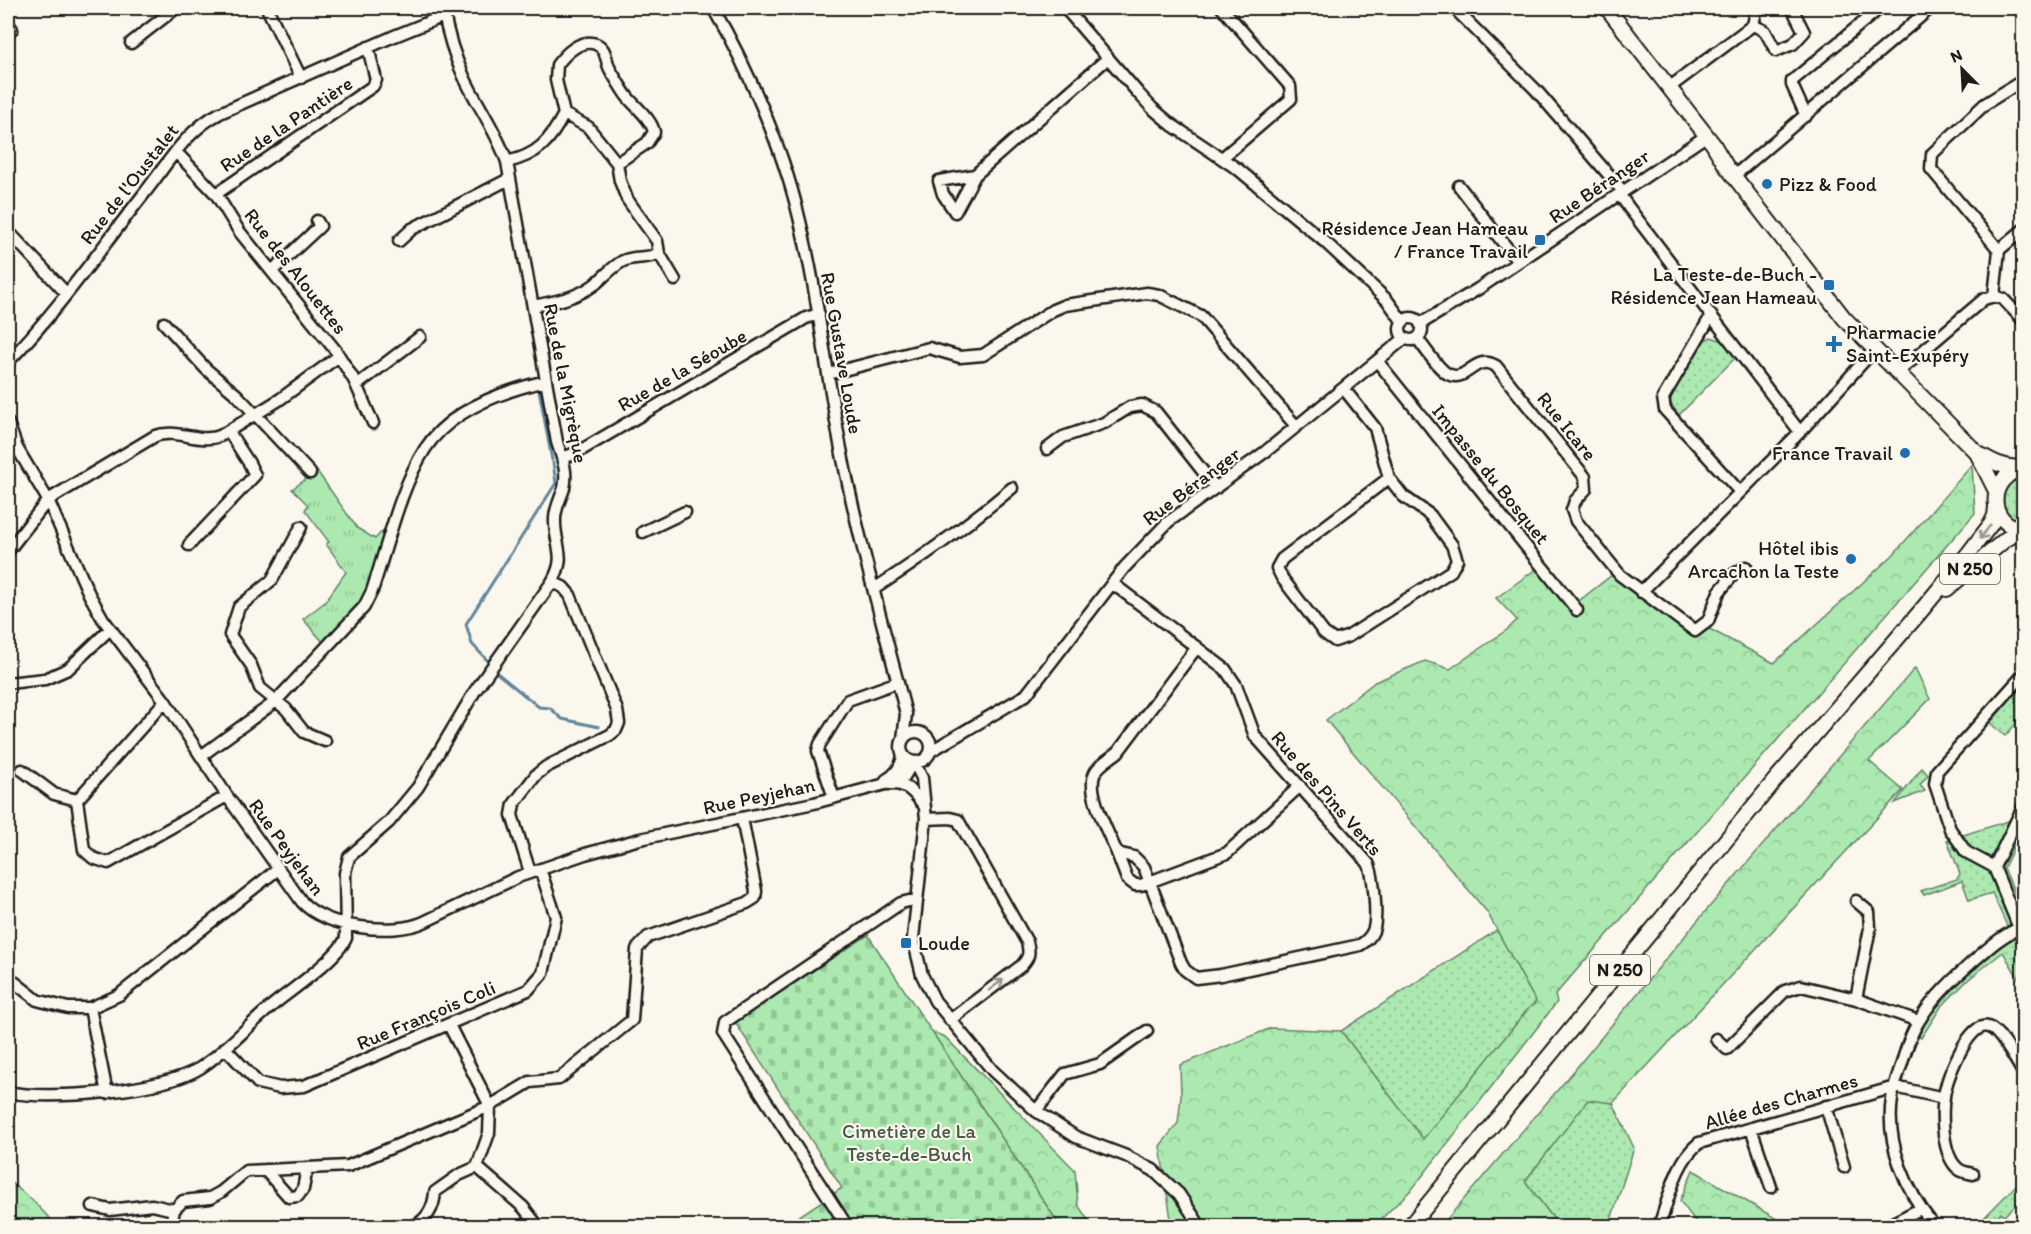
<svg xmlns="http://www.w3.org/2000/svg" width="2031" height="1234" viewBox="0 0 2031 1234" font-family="Itim,sans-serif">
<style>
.grass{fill:url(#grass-dots);stroke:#648266;stroke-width:1.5}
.forest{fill:url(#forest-crowns);stroke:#648266;stroke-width:1.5}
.cemetery{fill:url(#cemetery-stones);stroke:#648266;stroke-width:1.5}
.park{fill:url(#park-tufts);stroke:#648266;stroke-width:1.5}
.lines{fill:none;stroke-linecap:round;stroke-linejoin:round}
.stream{stroke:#61869b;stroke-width:3}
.minor-casing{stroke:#1c1c1c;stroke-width:15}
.major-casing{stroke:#1c1c1c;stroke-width:18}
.minor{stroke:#fbf7ec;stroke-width:10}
.major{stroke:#fbf7ec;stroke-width:14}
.oneway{stroke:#97948e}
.poi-dot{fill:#1f6fb2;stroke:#fbf7ec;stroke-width:2}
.labels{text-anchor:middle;stroke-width:4.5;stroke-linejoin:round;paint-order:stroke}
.shield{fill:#fbf7ec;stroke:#5f5e5a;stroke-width:1.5}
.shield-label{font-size:18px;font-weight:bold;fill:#1c1c1c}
.street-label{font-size:20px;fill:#1c1c1c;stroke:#fbf7ec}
.poi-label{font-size:20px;fill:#1c1c1c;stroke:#fbf7ec;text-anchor:end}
.park-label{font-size:20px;fill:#475a48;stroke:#fbf7ec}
</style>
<defs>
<pattern id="grass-dots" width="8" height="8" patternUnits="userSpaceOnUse" patternTransform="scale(1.5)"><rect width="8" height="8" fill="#abe9b0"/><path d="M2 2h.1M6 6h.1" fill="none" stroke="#93c797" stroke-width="1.8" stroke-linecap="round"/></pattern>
<pattern id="forest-crowns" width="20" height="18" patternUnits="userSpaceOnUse" patternTransform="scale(1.5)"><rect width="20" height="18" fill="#abe9b0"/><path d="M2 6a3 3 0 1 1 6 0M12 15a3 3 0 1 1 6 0" fill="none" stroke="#93c797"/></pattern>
<pattern id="cemetery-stones" width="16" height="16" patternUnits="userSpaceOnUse" patternTransform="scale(1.5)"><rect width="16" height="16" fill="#abe9b0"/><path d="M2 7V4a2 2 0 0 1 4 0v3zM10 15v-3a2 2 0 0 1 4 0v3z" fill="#93c797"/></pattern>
<pattern id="park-tufts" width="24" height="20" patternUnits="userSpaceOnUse" patternTransform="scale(1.5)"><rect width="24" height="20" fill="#abe9b0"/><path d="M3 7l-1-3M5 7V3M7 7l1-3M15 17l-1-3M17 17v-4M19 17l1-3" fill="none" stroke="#93c797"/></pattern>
</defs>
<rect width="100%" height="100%" fill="#fbf7ec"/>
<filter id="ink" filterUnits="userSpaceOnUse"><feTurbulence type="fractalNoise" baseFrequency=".0167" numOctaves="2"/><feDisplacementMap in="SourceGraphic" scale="12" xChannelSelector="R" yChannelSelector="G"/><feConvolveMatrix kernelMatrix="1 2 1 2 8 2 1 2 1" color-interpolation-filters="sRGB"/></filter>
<g filter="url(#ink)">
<path class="grass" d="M 1711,337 L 1723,341 L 1736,357 L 1679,415 L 1671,404 L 1671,396 L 1703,341 Z
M 2023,475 L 2023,523 L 2009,516 C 1998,500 2004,480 2023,475 Z
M 2023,684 L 2023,716 L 2005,736 L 1990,723 Z
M 1922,768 L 1928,775 L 1920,785 L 1925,791 L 1895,803 Z
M 2011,820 L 2022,829 L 2004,868 L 2023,912 L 2023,917 L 2007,926 L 1992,893 L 1969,900 L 1962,881 L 1924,895 L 1921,891 L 1957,879 L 1960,874 L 1947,840 Z
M 1497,930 L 1536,1002 L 1529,1008 L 1423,1140 L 1341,1031 Z
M 2023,931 L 2023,986 L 2003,952 L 1969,979 L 1941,1007 L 1921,1038 L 1918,1035 L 1930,1014 L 1961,980 L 2007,939 Z
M 1588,1099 L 1613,1103 L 1634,1148 L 1609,1226 L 1559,1226 L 1525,1181 Z
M 2023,1178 L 2023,1198 L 2004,1216 L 2001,1213 L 1987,1226 L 1976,1226 Z"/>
<path class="forest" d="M 1972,465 L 1975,513 L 1555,995 L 1557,1002 L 1413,1188 L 1374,1226 L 1172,1226 L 1160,1146 L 1178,1123 L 1181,1096 L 1180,1065 L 1271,1028 L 1341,1031 L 1423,1139 L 1529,1008 L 1536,1002 L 1487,912 L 1326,720 L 1375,682 L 1425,661 L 1450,669 L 1508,629 L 1517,620 L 1496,598 L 1536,569 L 1571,607 L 1612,575 L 1628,586 L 1774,663 L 1892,556 Z
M 1915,668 L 1930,699 L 1869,761 L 1903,790 L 1613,1103 L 1588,1100 L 1525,1181 L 1559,1226 L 1441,1226 L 1573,1072 L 1698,920 Z
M 932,1032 L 945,1037 L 1075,1170 L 1078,1205 L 1092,1226 L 1060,1226 Z
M 1693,1170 L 1782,1222 L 1786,1226 L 1699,1226 L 1680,1201 Z
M 8,1180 L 32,1200 L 57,1226 L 8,1226 Z"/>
<path class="cemetery" d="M 868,935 L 1060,1226 L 784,1226 L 842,1188 L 735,1022 Z"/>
<path class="park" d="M 317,471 L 357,528 L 375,539 L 385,528 L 388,529 L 364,597 L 324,643 L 303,619 L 325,602 L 346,572 L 326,544 L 329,542 L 305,510 L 308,505 L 292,489 Z"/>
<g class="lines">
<path class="stream" d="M 539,390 L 552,460
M 487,660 L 472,644 L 466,624 L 556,483 L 553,463
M 497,673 L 539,707 L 550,708 L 562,719 L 599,727"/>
<g class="minor-casing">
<path id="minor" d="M 267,8 L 301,78
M 713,8 C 747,66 782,147 798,213 C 818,292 826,374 842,454 C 859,542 884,628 906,714 L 903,739
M 1065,8 L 1139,94 L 1152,108 L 1172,125 L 1239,170 L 1325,242 L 1387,300 L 1403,322
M 1454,8 L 1536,90 L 1620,188 L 1622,198 L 1629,208 L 1800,432
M 8,24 L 12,29
M 1753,25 L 1765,31 L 1776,51 L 1793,44 L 1804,32 L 1792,8
M 131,43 L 176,8
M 1670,87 L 1753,25 L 1756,11 L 1760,8
M 564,114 L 556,80 L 557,65 C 565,54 581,38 596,44 C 608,49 605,62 611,71 C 616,79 621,88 626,95 C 635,107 651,118 654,132 L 647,143 L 617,163
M 1806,116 L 1792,85 L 1792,81 L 1880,8
M 176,152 L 216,194 L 239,231 L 336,351 L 354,380 L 373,423
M 1222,158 L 1291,99 L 1290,86 L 1222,8
M 507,162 C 538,155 550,141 564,114 L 588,127 L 617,163 L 620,181 L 627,199 L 657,241 L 659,253 L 675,280
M 975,175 L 955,212 L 943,194 L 939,181 L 975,175 L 1108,58
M 1734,176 L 1927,11 L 1925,8
M 1459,186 L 1518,262
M 216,194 L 373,86 L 376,80 L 368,47
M 8,231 L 66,293
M 399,241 L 412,229 L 509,179
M 1999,250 L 2024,229
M 272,271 L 318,228 L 320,226 L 317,221
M 1994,296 L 2003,299 L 2024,321
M 533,306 C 555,302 576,298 594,285 C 604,277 612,267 623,261 C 635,255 648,260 659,253
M 1711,316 L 1663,398 L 1665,410 L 1740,492
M1400 329a11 11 0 1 1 22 0a11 11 0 1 1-22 0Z
M 164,323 L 206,369 L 237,395 L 310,473
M 1420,324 L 1478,289 L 1706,136
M 1417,338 C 1424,347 1438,369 1448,374 C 1467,384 1474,353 1496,366 L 1585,477 L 1586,489 L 1575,501 L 1572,510 L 1576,521 L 1620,575 L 1695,631 L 1708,621 L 1719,592 L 1734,574 L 1746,567
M 8,362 C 57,311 99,251 143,195 C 167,165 185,131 220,113 L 392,37 L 444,16
M 1378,362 L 1577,610
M 1897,373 L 1984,299 L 1994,296 L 1999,250 L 1931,169 L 1932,154 L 1985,104 L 2017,84 L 2024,86
M 828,374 L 929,348 L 960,357 L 983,355 L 1053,310 L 1065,305 L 1147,293 L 1159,295 L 1201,316 L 1296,426
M 357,385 L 420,337
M 1344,389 L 1375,428 L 1389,478 L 1403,496 L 1430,515 L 1452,545 L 1457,560 L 1451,571 L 1349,636 L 1335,641 L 1324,633 L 1282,578 L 1277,568 L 1282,559 L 1389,478
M 8,423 L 17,448 L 48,500 L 89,594 L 103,619 L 165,701 L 227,796 L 302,902 C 325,928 393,936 424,922 L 518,877 L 585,854 L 640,839 L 814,803 L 893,782 L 904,777 L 913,762
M 1047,449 L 1063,437 L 1104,423 L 1130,407 L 1142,405 L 1156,412 L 1216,488
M 563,458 L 578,452 L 806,318 L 819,314
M 301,527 L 272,580 L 239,607 L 230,635 L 251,665 L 260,688 L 286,709 L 304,732 L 325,741
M 643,532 L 685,512
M 189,545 L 255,475 L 249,463 L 229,432
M 8,551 L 48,500 L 155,436 C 177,428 199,444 220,436 L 279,400 L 339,356
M 1112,583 L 1225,669 L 1236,685 L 1255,736 L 1368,863 C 1374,874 1378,919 1373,931 C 1370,938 1365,942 1360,945 L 1221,975 L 1196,978 L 1185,970 L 1181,963 L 1144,867 L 1134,857 L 1117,853 C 1109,834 1084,789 1096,771 C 1101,763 1111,758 1118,752 L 1197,647
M 874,589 C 922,558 968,525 1012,488
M 1641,592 L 1800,432 L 1874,350
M 8,683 L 45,679 L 68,669 L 110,629
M 165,701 L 77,800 L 84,850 L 93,858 L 108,863 L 227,796
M901 747a15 15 0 1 1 30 0a15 15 0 1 1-30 0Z
M 931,751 L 1026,695 L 1124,568 L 1168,522 L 1265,452 L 1405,338
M 201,756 L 275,702 L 364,607 L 372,591 C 387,547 400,488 425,449 C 450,410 503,391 546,381
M 914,762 L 922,778 L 926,819 L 913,938 L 922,975 L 935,1001 L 993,1071 L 1036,1111 L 1076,1137 L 1126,1156 L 1153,1170 L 1179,1194 L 1200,1226
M 22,770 L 54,794 L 77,800
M 886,780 C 897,774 902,766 903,754
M 890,784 C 908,783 915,794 925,807
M 834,798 L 818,751 L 820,744 L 848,700 L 898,682
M 926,819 L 950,818 L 958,820 L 1027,942 C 1030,953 1029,958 1021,966 L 950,1020
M 1117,853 L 1127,879 L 1135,885 L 1141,885 L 1227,853 L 1300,786
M 1994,867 L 2024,805
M 530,872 L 512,815 L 514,804 L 536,775 L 546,767 L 610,735 L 616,730 L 619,723 L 617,710 L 570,595 L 563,587 L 552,582
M 2019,928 L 1994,867 L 1966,852 L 1950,829 L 1935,784 L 1937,771 L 2024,674
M 8,977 L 37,1000 L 68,1008 L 90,1008 L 119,995 L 278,869
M 1856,999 L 1870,928 L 1869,912 L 1856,901
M 90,1008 L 107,1093
M 449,1025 L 490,1106 L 530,1082 L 559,1079 L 632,1020 L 637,949 L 648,937 L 747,903 L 755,898 L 756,891 L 742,818
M 1716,1039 L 1727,1049 L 1785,991 L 1801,986 L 1856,999 L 1918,1021
M 225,1048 L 258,1083 L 280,1088 L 304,1086 L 528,990 L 543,973 L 556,917 L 540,869
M 8,1092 C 49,1101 164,1091 200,1068 C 229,1049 252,1021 279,1000 C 295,988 339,956 346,938 L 345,873 L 349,857 L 389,822 L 418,787 L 475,691 L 552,582 C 568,555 554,546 555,519 C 555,508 561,498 564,488 C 568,471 562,458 557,442 L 507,162 C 497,132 478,106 465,79 C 454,56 447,32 443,8
M 1826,1106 L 1844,1167
M 1036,1111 L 1065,1074 L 1100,1064 L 1147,1031
M 1751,1128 L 1771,1187
M 477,1167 L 523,1207 L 538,1226
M 265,1170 L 289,1197 L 298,1196 L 303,1189 L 307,1168
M 1973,1174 C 1969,1173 1963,1172 1960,1170 C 1941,1158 1940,1106 1946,1087 C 1949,1073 1970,1021 1988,1027 C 2000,1030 2017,1063 2024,1074
M 93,1206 L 110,1210 L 152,1205 L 174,1210
M 174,1210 L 183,1201 L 210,1198 L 221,1192 L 246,1171 L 348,1166 L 490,1106 L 489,1133 L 477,1167 L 459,1175 L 435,1192 C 434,1207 428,1219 414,1226
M 174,1210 L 172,1220 L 174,1226
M 847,1226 L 723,1034 L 725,1022 L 901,903 L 917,899
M 1659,1226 C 1669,1199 1675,1162 1699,1143 L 1895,1087 L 1944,1098
M 1887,1226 L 1920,1209
M 1934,1226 C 1907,1192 1885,1144 1892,1099 C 1893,1087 1898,1075 1902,1063 C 1906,1049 1911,1033 1919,1021 C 1931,1000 1950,982 1968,966 C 1985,951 2001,935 2024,926"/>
</g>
<g class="major-casing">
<path id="major" d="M 1607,8 L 1713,144 L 1726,166 L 1844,318 L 1977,453 L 1996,491
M 1979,454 C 1993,462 2004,468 2020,468
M 2024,468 C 1986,477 1986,523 2024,531
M 1947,589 L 2006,539 L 2022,531
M 1410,1226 L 1776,779 L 1920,612 L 1968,554 L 1991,524 L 1995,516 L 1996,507"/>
</g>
<use href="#minor" class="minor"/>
<use href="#major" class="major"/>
</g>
<defs><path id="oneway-shaft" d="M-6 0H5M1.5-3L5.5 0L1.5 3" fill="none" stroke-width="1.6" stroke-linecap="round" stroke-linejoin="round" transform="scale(1.5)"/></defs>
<g class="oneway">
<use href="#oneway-shaft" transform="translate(1985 532) rotate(128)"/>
<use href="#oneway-shaft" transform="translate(996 985) rotate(-37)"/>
</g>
</g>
<g class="poi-dot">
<circle cx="1767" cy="184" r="6"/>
<rect x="1534" y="234" width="12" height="12" rx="3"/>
<rect x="1823" y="279" width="12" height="12" rx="3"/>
<path d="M1831 335h6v6h6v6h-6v6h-6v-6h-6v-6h6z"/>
<circle cx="1905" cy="453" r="6"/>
<circle cx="1851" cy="559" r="6"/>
<rect x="900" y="937" width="12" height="12" rx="3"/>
</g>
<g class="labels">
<g class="shield">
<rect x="1940" y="554" width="60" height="30" rx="4.5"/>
<rect x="1590" y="955" width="60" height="30" rx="4.5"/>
</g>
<g class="shield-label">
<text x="1970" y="575">N 250</text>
<text x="1620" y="976">N 250</text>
</g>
<g class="street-label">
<text transform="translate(286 124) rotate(-34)" y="7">Rue de la Pantière</text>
<text transform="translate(129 184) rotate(-52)" y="7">Rue de l'Oustalet</text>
<text transform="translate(1599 186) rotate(-34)" y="7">Rue Béranger</text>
<text transform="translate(296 271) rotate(52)" y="7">Rue des Alouettes</text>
<text transform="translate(842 353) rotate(80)" y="7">Rue Gustave Loude</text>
<text transform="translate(682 370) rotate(-30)" y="7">Rue de la Séoube</text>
<text transform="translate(566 383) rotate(79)" y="7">Rue de la Migrèque</text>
<text transform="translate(1567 426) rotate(51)" y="7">Rue Icare</text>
<text transform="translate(1491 474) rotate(51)" y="7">Impasse du Bosquet</text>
<text transform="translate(1191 486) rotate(-37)" y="7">Rue Béranger</text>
<text transform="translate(1327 793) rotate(49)" y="7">Rue des Pins Verts</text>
<text transform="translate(759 796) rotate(-12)" y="7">Rue Peyjehan</text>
<text transform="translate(287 847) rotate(54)" y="7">Rue Peyjehan</text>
<text transform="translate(426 1015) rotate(-23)" y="7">Rue François Coli</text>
<text transform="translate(1781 1101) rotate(-16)" y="7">Allée des Charmes</text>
</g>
<g class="poi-label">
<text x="1779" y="191" text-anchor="start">Pizz &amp; Food</text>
<text x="1528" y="235">Résidence Jean Hameau<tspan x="1528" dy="23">/ France Travail</tspan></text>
<text x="1817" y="281">La Teste-de-Buch -<tspan x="1817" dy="23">Résidence Jean Hameau</tspan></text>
<text x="1846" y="339" text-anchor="start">Pharmacie<tspan x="1846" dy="23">Saint-Exupéry</tspan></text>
<text x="1893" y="460">France Travail</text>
<text x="1839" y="555">Hôtel ibis<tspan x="1839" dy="23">Arcachon la Teste</tspan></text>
<text x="918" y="950" text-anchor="start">Loude</text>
</g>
<g class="park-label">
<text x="909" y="1138">Cimetière de La<tspan x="909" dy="23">Teste-de-Buch</tspan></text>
</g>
</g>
<rect width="2031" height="1234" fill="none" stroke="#fbf7ec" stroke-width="30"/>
<rect x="15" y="15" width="2001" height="1204" fill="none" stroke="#1c1c1c" stroke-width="2" filter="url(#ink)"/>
<g transform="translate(1962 69) rotate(336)" stroke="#fbf7ec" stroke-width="4.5" paint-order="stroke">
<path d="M0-4.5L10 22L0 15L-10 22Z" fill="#1c1c1c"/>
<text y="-9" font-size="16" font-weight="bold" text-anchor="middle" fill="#1c1c1c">N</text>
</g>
</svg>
